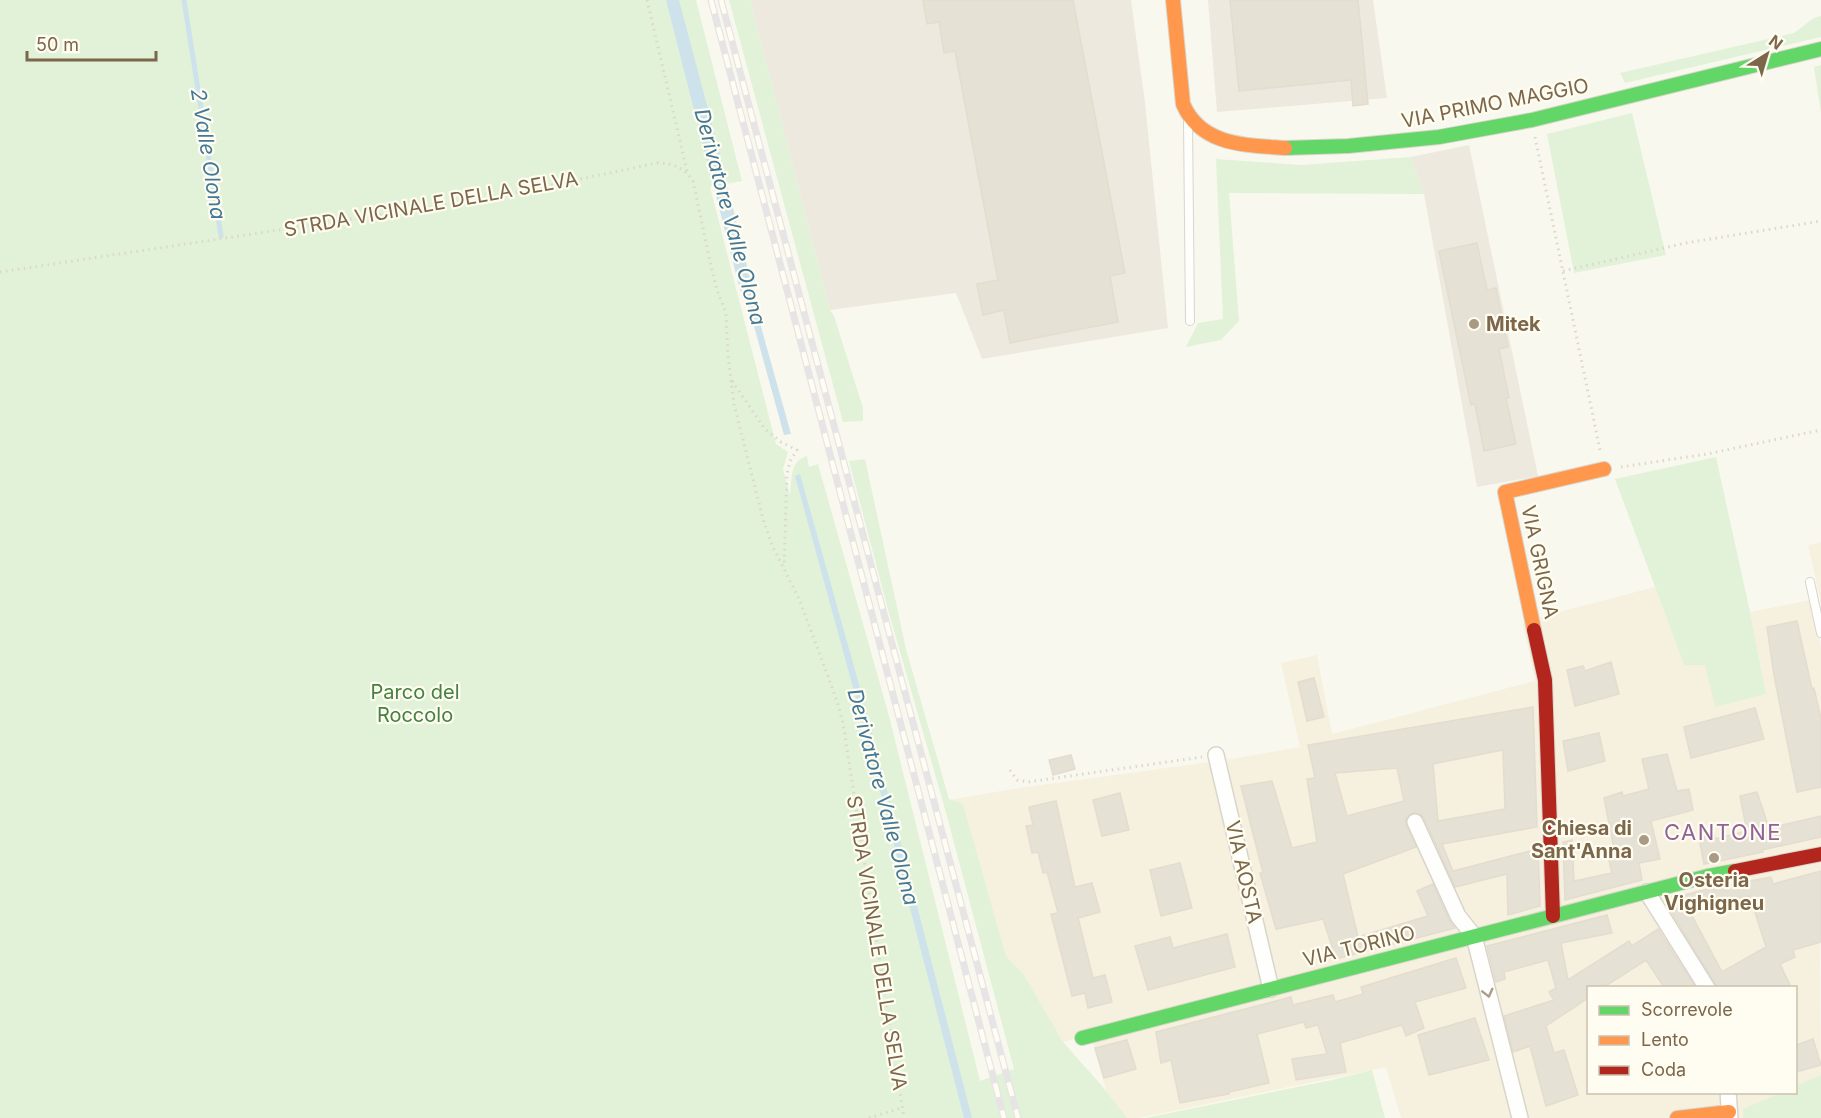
<svg xmlns="http://www.w3.org/2000/svg" width="1821" height="1118" viewBox="0 0 1821 1118" font-family="Inter,sans-serif">
<style>
.residential{fill:#f6f0de}
.industrial{fill:#ede9de}
.green{fill:#e1f2d8}
.water{fill:#cee2eb}
.lines{fill:none;stroke-linecap:round;stroke-linejoin:round}
.stream{stroke:#cee2eb;stroke-width:5}
.building{fill:#e6e1d5;stroke:#e3dccf;stroke-width:1.5;fill-rule:evenodd}
.lane-casing{stroke:#d9d5cc;stroke-width:10}
.street-casing{stroke:#d9d5cc;stroke-width:18}
.fast-casing{stroke:#dad5cb;stroke-width:16}
.slow-casing{stroke:#dad5cb;stroke-width:16}
.jam-casing{stroke:#dad5cb;stroke-width:16}
.path{stroke:#dcd7ce;stroke-width:3;stroke-dasharray:1.5 4.5;stroke-linecap:butt}
.lane{stroke:#fefefc;stroke-width:8}
.street{stroke:#fefefc;stroke-width:15}
.fast{stroke:#63d668;stroke-width:14}
.slow{stroke:#ff974d;stroke-width:14}
.jam{stroke:#b3261e;stroke-width:14}
.rail-casing{stroke:#e7e4e6;stroke-width:7}
.rail{stroke:#fffdf1;stroke-width:4.5;stroke-dasharray:14;stroke-linecap:butt}
.oneway{stroke:#aa9c88}
.poi-dot{fill:#a89a83;stroke:#fffdf1;stroke-width:2}
.labels{text-anchor:middle;stroke-width:4.5;stroke-linejoin:round;paint-order:stroke}
.street-label{font-size:20px;fill:#7c674a;stroke:#fffdf1}
.poi-label{font-size:20px;font-weight:bold;fill:#7c674a;stroke:#fffdf1;text-anchor:start}
.park-label{font-size:20px;fill:#458240;stroke:#fffdf1}
.water-label{font-size:21px;font-style:italic;fill:#437898;stroke:#fffdf1}
.quarter-label{font-size:22px;letter-spacing:1.5px;fill:#916298;stroke:#fffdf1}
</style>
<rect width="100%" height="100%" fill="#f9f8ee"/>
<path class="residential" d="M 1821,542 L 1821,603 L 1808,545 Z
M 1655,587 L 1684,665 L 1705,665 L 1766,694 L 1750,612 L 1811,600 L 1821,647 L 1821,850 L 1265,988 L 1063,1042 L 1023,973 L 1006,956 L 963,804 L 949,800 L 1013,789 L 1232,759 L 1300,747 L 1281,663 L 1317,655 L 1332,734 L 1535,681 L 1523,624 L 1544,616 Z
M 1821,859 L 1820,966 L 1821,1081 L 1796,1090 L 1796,988 L 1588,988 L 1588,1092 L 1789,1093 L 1743,1109 L 1743,1118 L 1401,1118 L 1386,1067 L 1138,1118 L 1114,1118 L 1092,1041 L 1271,991 Z"/>
<path class="industrial" d="M 750,0 L 1131,0 L 1145,103 L 1168,328 L 982,359 L 956,293 L 830,310 Z
M 1208,0 L 1373,0 L 1387,98 L 1217,112 Z
M 1469,145 L 1538,476 L 1477,487 L 1424,194 L 1411,157 Z"/>
<path class="green" d="M 0,0 L 696,0 L 742,181 L 710,187 L 776,444 L 788,452 L 783,469 L 790,495 C 792,480 789,461 807,456 L 809,467 L 818,464 L 889,716 L 980,1081 L 1014,1069 L 945,809 L 887,606 L 849,461 L 865,459 L 906,649 L 949,799 L 963,804 L 1006,956 L 1023,973 L 1063,1042 L 1102,1086 L 1127,1118 L 0,1118 Z
M 729,0 L 750,0 L 830,310 L 834,316 L 863,408 L 863,421 L 843,422 Z
M 1821,16 L 1821,37 L 1625,83 L 1620,73 L 1794,33 L 1814,18 Z
M 1821,65 L 1821,113 L 1814,67 Z
M 1632,113 L 1666,255 L 1574,273 L 1547,134 Z
M 1411,157 L 1424,194 L 1229,193 L 1239,321 L 1221,340 L 1186,347 L 1198,323 L 1223,319 L 1216,159 L 1301,165 Z
M 1716,457 L 1750,612 L 1766,694 L 1715,707 L 1705,665 L 1684,665 L 1615,479 Z
M 1372,1070 L 1385,1118 L 1145,1118 L 1332,1080 Z
M 1821,1075 L 1821,1118 L 1743,1118 L 1743,1109 L 1781,1093 L 1796,1092 L 1796,1086 Z"/>
<path class="water" d="M 666,0 L 679,0 L 722,162 L 752,287 L 753,298 L 791,434 L 784,435 L 747,301 L 740,290 Z
M 800,474 L 867,713 L 972,1118 L 964,1118 L 860,713 L 795,476 Z"/>
<g class="lines">
<path class="stream" d="M 184,0 L 221,236"/>
</g>
<path class="building" d="M 923,0 L 1073,0 L 1125,273 L 1110,276 L 1118,322 L 1010,343 L 1004,310 L 983,315 L 977,284 L 998,280 L 981,190 L 955,51 L 944,53 L 939,22 L 927,24 Z
M 1230,0 L 1358,0 L 1368,104 L 1353,106 L 1351,80 L 1239,91 Z
M 1477,243 L 1487,290 L 1496,288 L 1508,347 L 1499,349 L 1509,398 L 1506,398 L 1516,444 L 1484,451 L 1475,404 L 1471,405 L 1439,251 Z
M 1797,621 L 1812,689 L 1814,688 L 1821,718 L 1821,787 L 1797,792 L 1774,675 L 1767,627 Z
M 1611,662 L 1619,694 L 1575,706 L 1567,670 L 1583,666 L 1585,671 Z
M 1314,678 L 1324,717 L 1307,721 L 1298,682 Z
M 1533,707 L 1537,827 L 1442,844 L 1453,871 L 1538,849 L 1540,906 L 1508,915 L 1507,874 L 1455,887 L 1424,818 L 1420,814 L 1415,812 L 1407,816 L 1405,822 L 1416,847 L 1343,874 L 1358,937 L 1428,916 L 1417,891 L 1433,884 L 1449,920 L 1455,928 L 1336,959 L 1323,919 L 1276,929 L 1260,873 L 1263,873 L 1241,786 L 1272,781 L 1292,848 L 1317,842 L 1307,779 L 1315,778 L 1308,745 ZM 1503,750 L 1505,809 L 1438,821 L 1433,764 ZM 1397,768 L 1404,801 L 1347,816 L 1335,773 Z
M 1755,708 L 1764,739 L 1691,758 L 1684,727 Z
M 1599,733 L 1605,761 L 1568,771 L 1563,741 Z
M 1667,754 L 1677,791 L 1689,789 L 1693,810 L 1651,821 L 1660,859 L 1639,863 L 1642,880 L 1565,900 L 1563,842 L 1572,840 L 1574,881 L 1612,873 L 1607,852 L 1614,849 L 1604,798 L 1622,792 L 1623,796 L 1649,789 L 1642,759 Z
M 1071,755 L 1075,769 L 1053,775 L 1049,760 Z
M 1757,792 L 1769,828 L 1821,816 L 1821,837 L 1762,850 L 1763,852 L 1704,864 L 1699,838 L 1714,834 L 1715,839 L 1747,831 L 1740,796 Z
M 1120,793 L 1129,830 L 1102,836 L 1093,800 Z
M 1056,801 L 1075,887 L 1092,883 L 1100,912 L 1078,918 L 1093,978 L 1105,975 L 1112,1002 L 1088,1008 L 1085,993 L 1072,996 L 1051,914 L 1058,913 L 1047,872 L 1043,873 L 1038,852 L 1032,853 L 1026,826 L 1033,825 L 1029,807 Z
M 1180,863 L 1192,908 L 1161,916 L 1150,870 Z
M 1821,871 L 1821,942 L 1793,950 L 1795,957 L 1780,964 L 1791,987 L 1717,987 L 1667,905 L 1670,899 L 1711,888 L 1771,877 L 1773,884 ZM 1750,896 L 1766,947 L 1722,972 L 1689,910 Z
M 1607,915 L 1612,933 L 1561,943 L 1568,980 L 1629,941 L 1632,946 L 1658,929 L 1695,987 L 1664,987 L 1646,960 L 1604,987 L 1588,987 L 1588,998 L 1546,1026 L 1554,1053 L 1564,1050 L 1578,1095 L 1546,1106 L 1530,1046 L 1513,1052 L 1504,1016 L 1554,1000 L 1549,992 L 1556,988 L 1548,960 L 1504,972 L 1505,979 L 1496,982 L 1487,946 Z
M 1227,934 L 1235,967 L 1148,990 L 1135,946 L 1170,937 L 1173,948 Z
M 1456,958 L 1466,988 L 1415,1002 L 1424,1028 L 1406,1036 L 1402,1025 L 1340,1043 L 1346,1072 L 1296,1080 L 1292,1059 L 1327,1054 L 1318,1025 L 1306,1028 L 1304,1022 L 1257,1034 L 1269,1083 L 1229,1092 L 1229,1094 L 1180,1103 L 1171,1060 L 1161,1063 L 1156,1032 L 1291,997 L 1293,1005 L 1333,995 L 1335,1002 L 1363,994 L 1361,987 Z
M 1475,1018 L 1489,1060 L 1429,1075 L 1418,1035 Z
M 1813,1039 L 1821,1065 L 1796,1072 L 1796,1045 Z
M 1127,1040 L 1136,1069 L 1104,1078 L 1095,1048 Z"/>
<g class="lines">
<g class="lane-casing">
<path id="lane" d="M 1188,121 L 1190,321
M 1810,582 L 1821,633"/>
</g>
<g class="street-casing">
<path id="street" d="M 1216,755 L 1271,989
M 1415,822 L 1458,916 L 1474,936 L 1520,1118
M 1647,892 L 1707,988
M 1728,1092 L 1730,1118"/>
</g>
<g class="fast-casing">
<path id="fast" d="M 1285,148 L 1348,146 L 1439,137 L 1532,120 L 1821,49
M 1082,1038 L 1708,876 L 1735,871"/>
</g>
<g class="slow-casing">
<path id="slow" d="M 1173,0 L 1183,104 C 1201,146 1246,145 1285,148
M 1534,630 L 1505,492 L 1604,469
M 1677,1118 L 1729,1112"/>
</g>
<g class="jam-casing">
<path id="jam" d="M 1534,630 L 1545,680 L 1553,916
M 1735,871 L 1821,854"/>
</g>
<path class="path" d="M 647,0 L 687,171
M 1535,137 L 1600,450
M 1563,271 L 1686,243 L 1821,221
M 0,272 L 485,199 L 657,163 C 674,163 684,168 693,181 L 712,271 L 717,290 L 726,313 L 728,356 L 734,404 L 763,519 L 772,545 L 800,601 L 837,701 L 843,723 L 904,1118
M 732,381 L 765,429 L 781,442 L 797,450 L 790,461 L 787,474 L 784,567
M 1621,467 L 1707,454 L 1821,430
M 1010,770 L 1017,780 L 1028,782 L 1202,757
M 869,1118 L 901,1108"/>
<use href="#lane" class="lane"/>
<use href="#street" class="street"/>
<use href="#fast" class="fast"/>
<use href="#slow" class="slow"/>
<use href="#jam" class="jam"/>
<g class="rail-casing">
<path id="rail" d="M 711,0 L 1004,1118
M 721,0 L 1018,1118"/>
</g>
<use href="#rail" class="rail"/>
</g>
<defs><path id="oneway-chevron" d="M-2-3.5L2.5 0L-2 3.5" fill="none" stroke-width="1.6" stroke-linecap="round" stroke-linejoin="round" transform="scale(1.5)"/></defs>
<use class="oneway" href="#oneway-chevron" transform="translate(1488 993) rotate(76)"/>
<g class="poi-dot">
<circle cx="1474" cy="324" r="6"/>
<circle cx="1644" cy="840" r="6"/>
<circle cx="1714" cy="858" r="6"/>
</g>
<g class="labels">
<g class="street-label">
<text transform="translate(1495 103) rotate(-11)" y="7">VIA PRIMO MAGGIO</text>
<text transform="translate(431 204) rotate(-10)" y="7">STRDA VICINALE DELLA SELVA</text>
<text transform="translate(1540 562) rotate(78)" y="7">VIA GRIGNA</text>
<text transform="translate(1244 872) rotate(77)" y="7">VIA AOSTA</text>
<text transform="translate(877 943) rotate(81)" y="7">STRDA VICINALE DELLA SELVA</text>
<text transform="translate(1359 946) rotate(-14)" y="7">VIA TORINO</text>
</g>
<g class="poi-label">
<text x="1486" y="331">Mitek</text>
<text x="1632" y="835" text-anchor="end">Chiesa di<tspan x="1632" dy="23">Sant'Anna</tspan></text>
<text x="1714" y="887" text-anchor="middle">Osteria<tspan x="1714" dy="23">Vighigneu</tspan></text>
</g>
<g class="park-label">
<text x="415" y="699">Parco del<tspan x="415" dy="23">Roccolo</tspan></text>
</g>
<g class="water-label">
<text transform="translate(208 154) rotate(81)" y="7">2 Valle Olona</text>
<text transform="translate(730 217) rotate(75)" y="7">Derivatore Valle Olona</text>
<text transform="translate(883 797) rotate(75)" y="7">Derivatore Valle Olona</text>
</g>
<g class="quarter-label">
<text x="1723" y="840">CANTONE</text>
</g>
</g>
<rect x="1587" y="986" width="210" height="108" fill="#fffdf1" stroke="#cbc1ae" stroke-width="1.5"/>
<rect x="1599" y="1006" width="30" height="9" fill="#63d668" stroke="#cbc1ae" stroke-width="1.5"/>
<text x="1641" y="1016" font-size="18" fill="#7c674a">Scorrevole</text>
<rect x="1599" y="1036" width="30" height="9" fill="#ff974d" stroke="#cbc1ae" stroke-width="1.5"/>
<text x="1641" y="1046" font-size="18" fill="#7c674a">Lento</text>
<rect x="1599" y="1066" width="30" height="9" fill="#b3261e" stroke="#cbc1ae" stroke-width="1.5"/>
<text x="1641" y="1076" font-size="18" fill="#7c674a">Coda</text>
<g transform="translate(1767 54) rotate(37)" stroke="#fffdf1" stroke-width="4.5" paint-order="stroke">
<path d="M0-4.5L10 22L0 15L-10 22Z" fill="#7c674a"/>
<text y="-9" font-size="16" font-weight="bold" text-anchor="middle" fill="#7c674a">N</text>
</g>
<path d="M27 51v9h129v-9" fill="none" stroke="#7c674a" stroke-width="3"/>
<text x="36" y="51" font-size="18" fill="#7c674a" stroke="#fffdf1" stroke-width="4.5" paint-order="stroke">50 m</text>
</svg>
